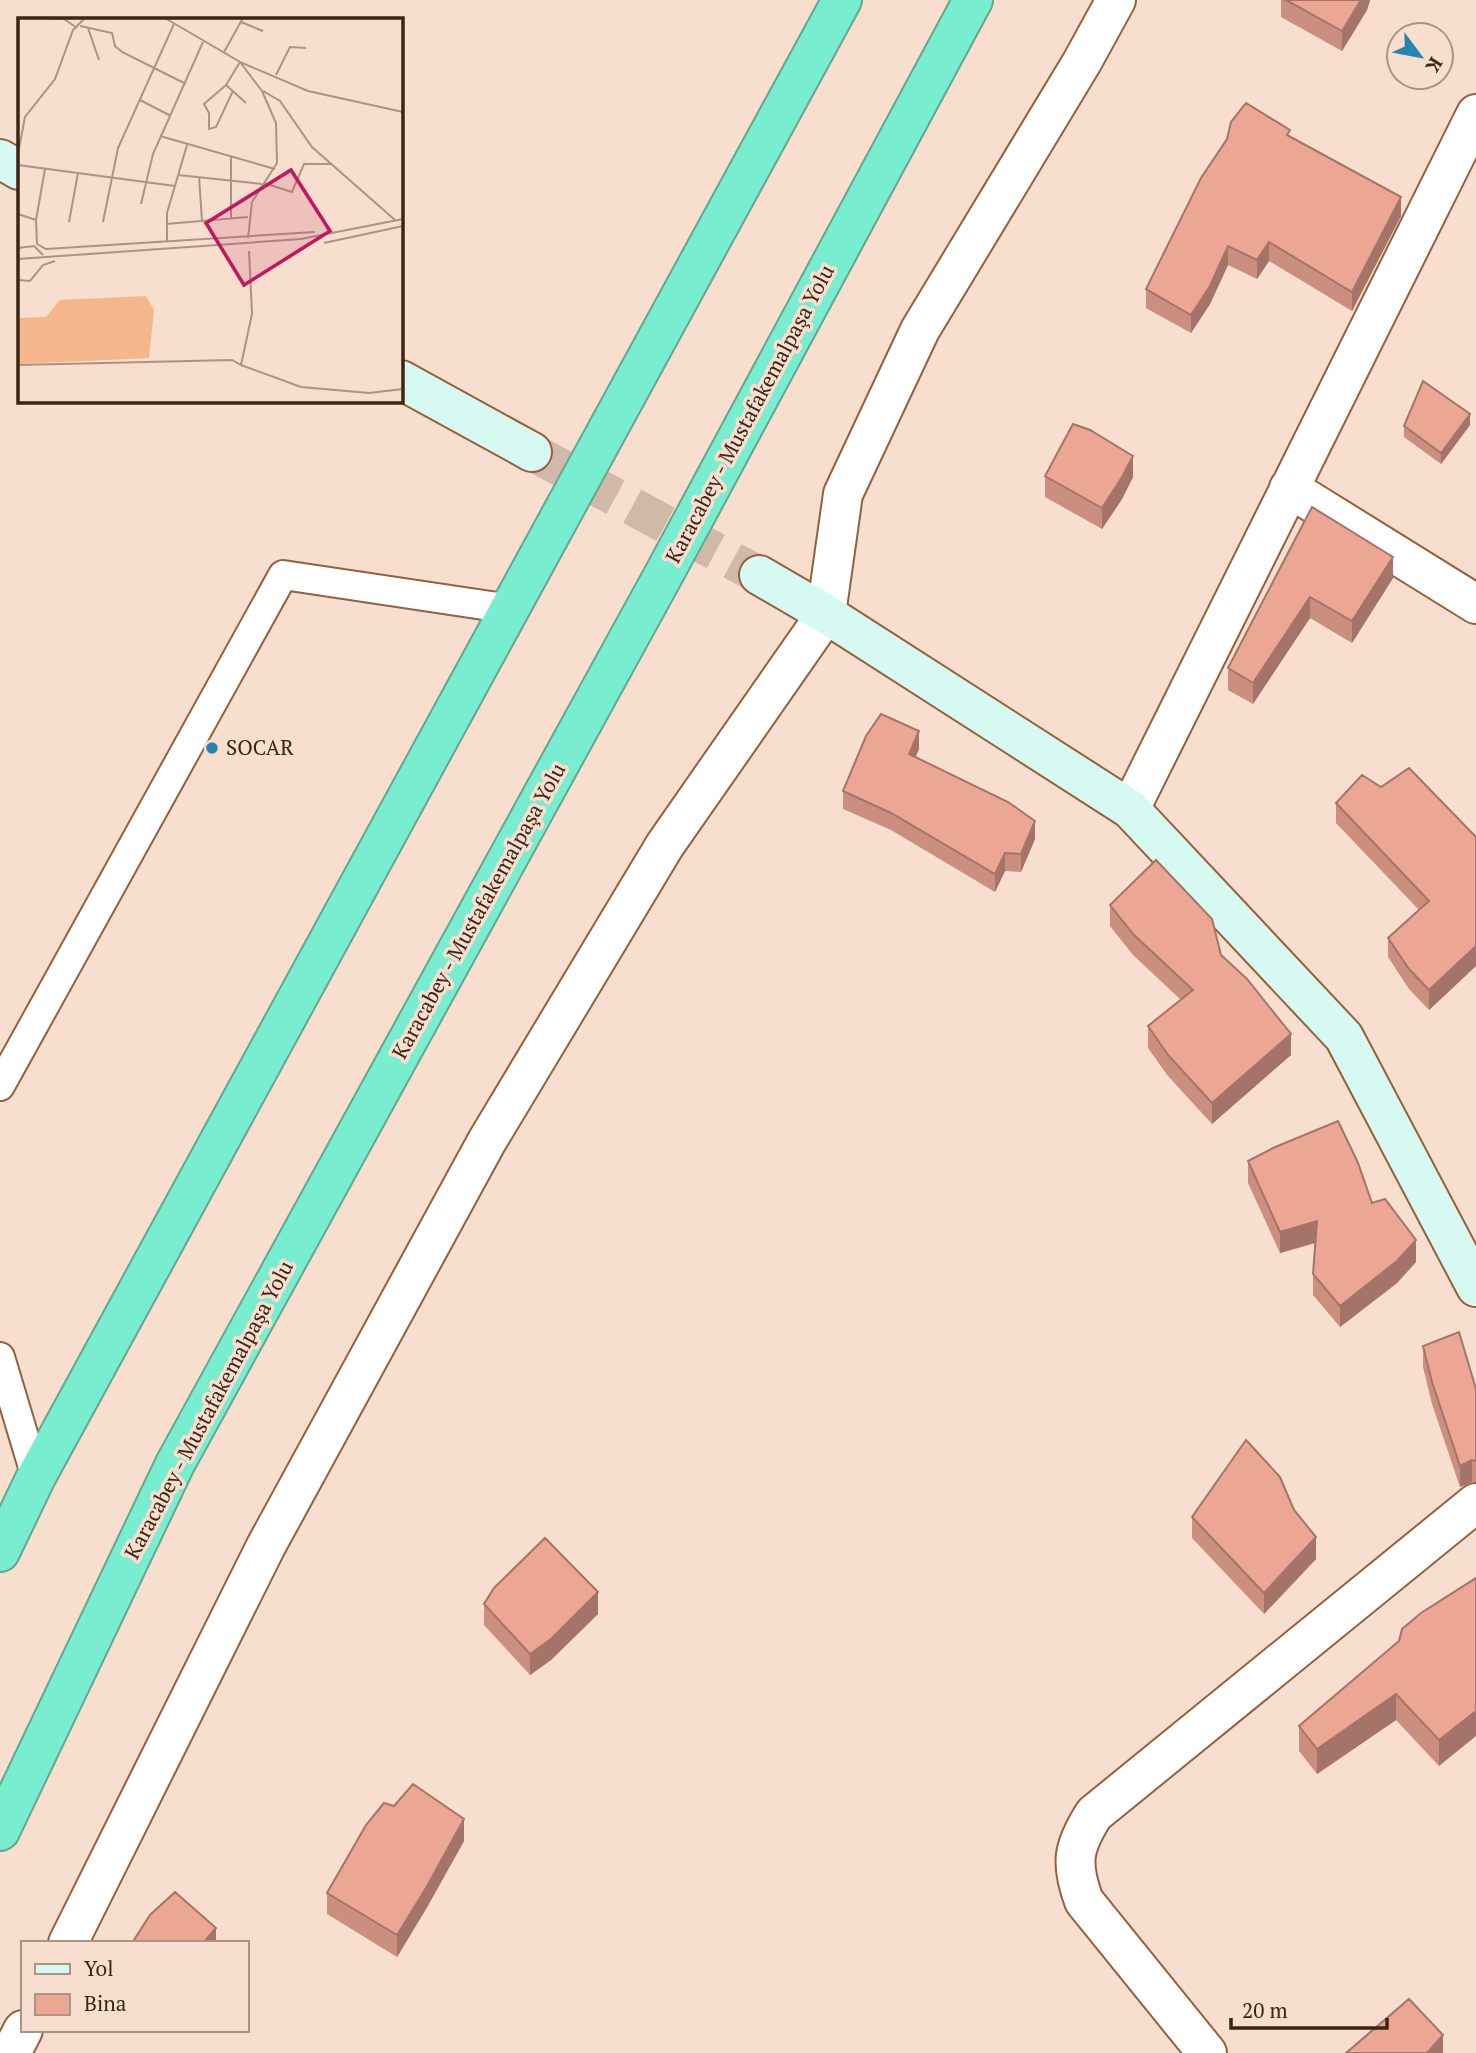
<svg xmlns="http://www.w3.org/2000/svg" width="1476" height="2053" viewBox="0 0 1476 2053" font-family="'PT Serif',serif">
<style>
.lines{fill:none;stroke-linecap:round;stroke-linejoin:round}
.secondary-tunnel{stroke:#d1b9a9;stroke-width:38;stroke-dasharray:38 19;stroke-linecap:butt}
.lane-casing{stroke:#95603b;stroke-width:32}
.street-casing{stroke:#95603b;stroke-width:42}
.secondary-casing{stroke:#95603b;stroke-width:42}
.highway-casing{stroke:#63a78f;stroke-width:42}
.lane{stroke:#fff;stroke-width:28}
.street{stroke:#fff;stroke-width:38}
.secondary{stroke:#d6faf1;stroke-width:38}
.highway{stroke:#78edd0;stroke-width:38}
.wall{fill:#cb8f7f}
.shaded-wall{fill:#a57468}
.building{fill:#eca694;stroke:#a57468;stroke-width:2}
.poi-dot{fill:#2783b0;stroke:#f7dece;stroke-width:2.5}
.labels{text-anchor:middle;stroke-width:7;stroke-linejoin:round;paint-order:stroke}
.street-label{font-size:21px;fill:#3b2515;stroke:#f7dece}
.poi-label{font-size:21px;fill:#3b2515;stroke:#f7dece;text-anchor:start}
.inset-road{fill:none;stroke:#ac9484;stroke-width:2}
.view{fill:#c2185b;fill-opacity:0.15;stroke:#c2185b;stroke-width:3.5}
.inset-edge{fill:none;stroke:#3b2515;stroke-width:3.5}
</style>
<rect width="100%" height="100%" fill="#f7dece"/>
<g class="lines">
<path class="secondary-tunnel" d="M 532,452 L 759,575"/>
<g class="lane-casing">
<path id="lane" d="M 0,1086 L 283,575 L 510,609
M 0,1357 L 36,1477"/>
</g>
<g class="street-casing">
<path id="street" d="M 1289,488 L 1476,604
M 1130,809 L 1476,114
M 68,1943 L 266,1546 L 487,1141 L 665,845 L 826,614 L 843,494 L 920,330 L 1082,62 L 1116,0
M 11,2053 L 23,2030
M 1207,2053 L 1084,1901 C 1070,1863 1073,1847 1094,1814 L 1476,1503"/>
</g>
<g class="secondary-casing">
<path id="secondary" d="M 0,159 L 19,170
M 401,380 L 532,452
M 759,575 L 826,614 L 1130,809 L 1344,1037 L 1476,1287"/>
</g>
<g class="highway-casing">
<path id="highway" d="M 0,1552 L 36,1477 L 842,0
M 0,1831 L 175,1464 L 664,574 L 973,0"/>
</g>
<use href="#lane" class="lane"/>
<use href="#street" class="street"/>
<use href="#secondary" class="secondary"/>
<use href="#highway" class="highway"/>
</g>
<path class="wall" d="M 1281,0 L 1370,0 L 1367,10 L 1342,51 L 1281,17 Z
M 1290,137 L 1401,216 L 1352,311 L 1269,261 L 1257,279 L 1228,265 L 1210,304 L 1191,333 L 1146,308 L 1146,289 Z
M 1470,425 L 1441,464 L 1404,437 L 1404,426 Z
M 1045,476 L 1133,477 L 1122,499 L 1102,529 L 1045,497 Z
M 1312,507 L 1393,578 L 1352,643 L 1310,618 L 1253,704 L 1228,690 L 1228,668 Z
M 919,749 L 915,757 L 1035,839 L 1021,872 L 1005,871 L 995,892 L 891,830 L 843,809 L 843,791 Z
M 1381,787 L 1476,837 L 1476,966 L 1429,1010 L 1409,989 L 1388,957 L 1388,938 L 1419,910 L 1336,823 L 1336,803 Z
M 1110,905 L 1221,955 L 1291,1055 L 1212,1124 L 1168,1076 L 1148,1048 L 1148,1026 L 1181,1000 L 1133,955 L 1110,926 Z
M 1248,1161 L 1372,1203 L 1416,1262 L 1397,1283 L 1340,1327 L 1313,1295 L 1313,1274 L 1316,1243 L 1280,1253 L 1248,1183 Z
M 1423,1346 L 1476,1389 L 1476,1482 L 1472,1482 L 1460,1487 L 1432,1404 L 1423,1367 Z
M 1192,1517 L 1316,1559 L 1264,1614 L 1192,1538 Z
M 1476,1578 L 1439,1766 L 1396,1720 L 1317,1774 L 1299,1751 L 1299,1726 Z
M 484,1604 L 598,1614 L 551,1660 L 530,1675 L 484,1625 Z
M 464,1841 L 426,1909 L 397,1957 L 327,1914 L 327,1893 Z"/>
<path class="shaded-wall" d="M 1361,0 L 1370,0 L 1367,10 L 1342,51 L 1342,31 Z
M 1401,197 L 1401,216 L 1352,311 L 1352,292 Z
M 1269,242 L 1269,261 L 1257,279 L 1257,260 Z
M 1228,246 L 1228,265 L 1210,304 L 1191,333 L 1191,315 Z
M 1470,414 L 1470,425 L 1441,464 L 1441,453 Z
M 1133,456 L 1133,477 L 1122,499 L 1102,529 L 1102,508 Z
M 1393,557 L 1393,578 L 1352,643 L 1352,621 Z
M 1310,597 L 1310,618 L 1253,704 L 1253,683 Z
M 919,731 L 919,749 L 909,772 L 909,754 Z
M 1035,821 L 1035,839 L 1021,872 L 1021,854 Z
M 1005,853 L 1005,871 L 995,892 L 995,874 Z
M 1476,946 L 1476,966 L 1429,1010 L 1429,990 Z
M 1291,1034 L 1291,1055 L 1212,1124 L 1212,1103 Z
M 1317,1221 L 1317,1242 L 1280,1253 L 1280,1232 Z
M 1416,1240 L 1416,1262 L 1397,1283 L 1340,1327 L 1340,1306 Z
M 1472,1460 L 1472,1482 L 1460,1487 L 1460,1466 Z
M 1316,1537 L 1316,1559 L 1264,1614 L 1264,1593 Z
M 598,1592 L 598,1614 L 551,1660 L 530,1675 L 530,1654 Z
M 1396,1694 L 1396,1720 L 1317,1774 L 1317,1749 Z
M 1476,1711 L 1476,1736 L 1439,1766 L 1439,1740 Z
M 464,1819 L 464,1841 L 426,1909 L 397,1957 L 397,1935 Z
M 216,1928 L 216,1943 L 203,1943 Z
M 1443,2035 L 1443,2053 L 1427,2053 Z"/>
<path class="building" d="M 1286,0 L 1361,0 L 1342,31 Z
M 1246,103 L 1290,130 L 1287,135 L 1401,197 L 1352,292 L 1269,242 L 1257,260 L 1228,246 L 1210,286 L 1191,315 L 1146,289 L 1201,178 L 1227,139 L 1231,122 Z
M 1423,381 L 1470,414 L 1441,453 L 1404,426 Z
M 1073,424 L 1090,430 L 1133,456 L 1122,477 L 1102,508 L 1045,476 Z
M 1312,507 L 1393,557 L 1352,621 L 1310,597 L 1253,683 L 1228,668 Z
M 881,714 L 919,731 L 909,754 L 1008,802 L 1035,821 L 1021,854 L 1005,853 L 995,874 L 891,813 L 843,791 L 866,736 Z
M 1409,768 L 1476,837 L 1476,946 L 1429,990 L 1409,969 L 1388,938 L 1429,901 L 1336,803 L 1362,775 L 1381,787 Z
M 1156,860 L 1212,919 L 1221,955 L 1247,979 L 1291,1034 L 1212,1103 L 1168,1055 L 1148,1026 L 1193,990 L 1133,934 L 1110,905 Z
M 1338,1121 L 1358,1163 L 1372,1203 L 1385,1199 L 1416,1240 L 1397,1261 L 1340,1306 L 1313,1274 L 1317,1221 L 1280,1232 L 1248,1161 L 1273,1148 Z
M 1459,1332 L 1476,1389 L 1476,1461 L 1472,1460 L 1460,1466 L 1432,1382 L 1423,1346 Z
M 1246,1440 L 1280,1477 L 1294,1510 L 1316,1537 L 1264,1593 L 1192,1517 Z
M 545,1538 L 598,1592 L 551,1639 L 530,1654 L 484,1604 L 494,1588 Z
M 1476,1578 L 1476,1711 L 1439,1740 L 1396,1694 L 1317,1749 L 1299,1726 L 1399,1641 L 1402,1629 L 1421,1613 Z
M 413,1784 L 464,1819 L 426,1888 L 397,1935 L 327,1893 L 366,1825 L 384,1803 L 394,1806 Z
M 175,1892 L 216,1928 L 203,1943 L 132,1943 L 150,1915 Z
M 1409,1999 L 1443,2035 L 1427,2053 L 1346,2053 Z"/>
<circle class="poi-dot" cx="212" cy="748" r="7"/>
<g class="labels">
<g class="street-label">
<text transform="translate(750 414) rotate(-62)" y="7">Karacabey - Mustafakemalpaşa Yolu</text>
<text transform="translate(479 911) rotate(-61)" y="7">Karacabey - Mustafakemalpaşa Yolu</text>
<text transform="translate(209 1410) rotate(-62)" y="7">Karacabey - Mustafakemalpaşa Yolu</text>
</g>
<g class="poi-label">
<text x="226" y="755">SOCAR</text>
</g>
</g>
<g transform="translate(18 18)">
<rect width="385" height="385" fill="#f7dece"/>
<path d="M 128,278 L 136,292 L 131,340 L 0,346 L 0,300 L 28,299 L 42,282 Z" fill="#f6b68b"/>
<path class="inset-road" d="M 21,0 L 46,1 L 59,10M 147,0 L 222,44 L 244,73 L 258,105 L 259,145 L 234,184 L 230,220M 223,4 L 245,13M 62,8 L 94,15 L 97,28 L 104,34 L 168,66M 70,10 L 81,42M 206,34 L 225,0M 258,57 L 272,29 L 288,30M 208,67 L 228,85M 215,73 L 198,109 L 191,111 L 191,95 L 186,86 L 208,67 L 222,44 L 290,73 L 385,94M 245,73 L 262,83 L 294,129 L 377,202M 122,82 L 153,98M 142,118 L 257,151M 0,136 L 7,99 L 37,61 L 55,12 L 67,0M 0,147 L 157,168M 160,157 L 244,166M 181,159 L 184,203M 246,165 L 274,174 L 286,146 L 313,146M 123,186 L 135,136 L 185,24M 0,196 L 18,202 L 19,226 L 28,231 L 297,214M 213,200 L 213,139M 18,202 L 27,151M 51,204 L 60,155M 85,204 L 100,130 L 156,6M 148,206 L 230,199M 149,223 L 149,195 L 169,127M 306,225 L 385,208M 0,230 L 16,228 L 25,237M 231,233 L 234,296 L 223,347 L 283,369 L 351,375 L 385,371M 0,241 L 283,221 L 385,201M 0,262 L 12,263 L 25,247 L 37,243M 0,347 L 214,342 L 223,347"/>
<path class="view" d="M 273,152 L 312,213 L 226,267 L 188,205 Z"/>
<rect width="385" height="385" class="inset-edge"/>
</g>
<rect x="21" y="1941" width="228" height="91" fill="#f7dece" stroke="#ac9484" stroke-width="2"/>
<rect x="35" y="1964" width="35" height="10" fill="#d6faf1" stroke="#ac9484" stroke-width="2"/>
<text x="84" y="1976" font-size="21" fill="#3b2515">Yol</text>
<rect x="35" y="1994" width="35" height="21" fill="#eca694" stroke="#ac9484" stroke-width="2"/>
<text x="84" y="2011" font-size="21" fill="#3b2515">Bina</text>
<g transform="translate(1420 56) rotate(122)"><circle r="33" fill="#f7dece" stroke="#ac9484" stroke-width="2"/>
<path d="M0-5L12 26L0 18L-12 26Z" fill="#2783b0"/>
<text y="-10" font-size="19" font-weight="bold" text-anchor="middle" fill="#3b2515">K</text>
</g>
<path d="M1231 2018v10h156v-10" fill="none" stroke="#3b2515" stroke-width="3.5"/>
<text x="1242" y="2018" font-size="21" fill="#3b2515" stroke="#f7dece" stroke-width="5" paint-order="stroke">20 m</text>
</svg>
